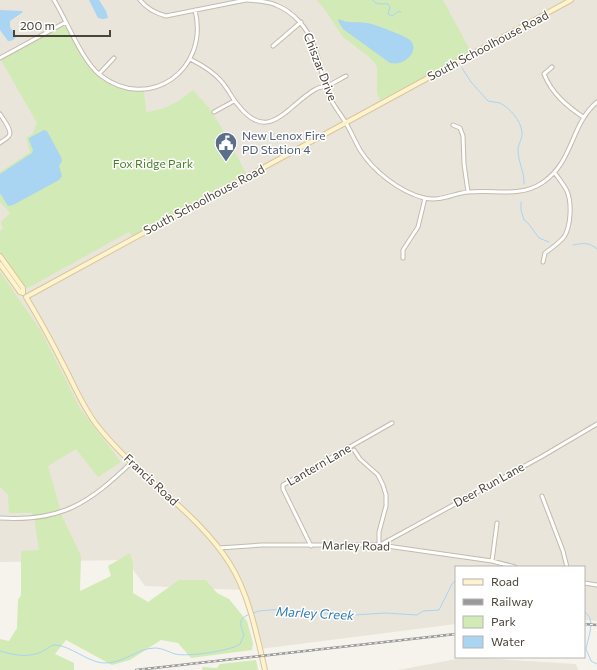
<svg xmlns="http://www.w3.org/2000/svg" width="597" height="670" viewBox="0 0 597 670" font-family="Commissioner,sans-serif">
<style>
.residential{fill:#eae5da}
.green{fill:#d2eab5}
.water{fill:#a9d4f2}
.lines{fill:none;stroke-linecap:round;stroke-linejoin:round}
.stream{stroke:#a9d4f2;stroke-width:1}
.street-casing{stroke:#c2bbae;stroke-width:5}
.secondary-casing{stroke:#d6c79b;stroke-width:6}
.street{stroke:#fff;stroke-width:3}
.secondary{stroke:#fff3cd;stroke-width:4}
.rail-casing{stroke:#9a9a9a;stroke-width:2.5}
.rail{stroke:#fff;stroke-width:1;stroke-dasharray:3;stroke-linecap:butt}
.labels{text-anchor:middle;stroke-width:3;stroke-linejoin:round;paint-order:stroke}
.street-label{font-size:12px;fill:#4b4439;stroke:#fff}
.service-label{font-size:12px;fill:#4e5e75;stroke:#fff;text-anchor:start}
.park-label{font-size:12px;fill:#4a7f2a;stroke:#fff}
.water-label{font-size:13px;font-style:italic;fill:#2e7ab2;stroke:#fff}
</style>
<rect width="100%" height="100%" fill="#f6f3ec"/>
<path class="residential" d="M 0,0 L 597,0 L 597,621 L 584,620 L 584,567 L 456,567 L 456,624 L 260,649 L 243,590 L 145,586 L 126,560 L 0,562 Z
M 467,657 L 576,664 L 578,670 L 398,670 Z"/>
<path class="green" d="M 317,0 L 443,0 L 471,52 L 380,100 L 377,93 L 377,67 L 374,62 L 368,56 L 343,37 L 323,7 Z
M 63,26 L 67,28 C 86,63 98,93 144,91 L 146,112 C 167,109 177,103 193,90 L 209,108 L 220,125 L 246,173 L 132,236 L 129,232 L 28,288 L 23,285 L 0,251 L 0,231 L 3,229 L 1,222 L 10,213 L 0,202 L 0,172 L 30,152 L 26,138 L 33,133 L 37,123 L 1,60 Z
M 0,272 L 41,331 L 81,410 L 121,462 L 98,477 L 76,449 L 48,466 L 62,516 L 81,556 L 80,591 L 111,576 L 108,566 L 130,553 L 133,563 L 133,593 L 148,602 L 179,580 L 206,580 L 217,593 L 229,599 L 247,621 L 253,643 L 252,650 L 191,658 L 178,643 L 161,640 L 130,660 L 112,665 L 66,640 L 55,654 L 74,663 L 74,670 L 0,670 L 0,639 L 9,641 L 17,628 L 18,600 L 21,595 L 21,551 L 39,550 L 35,523 L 32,513 L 9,513 L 8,495 L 0,487 Z
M 256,660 L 258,670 L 203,670 L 202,667 L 217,668 L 220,664 Z"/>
<path class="water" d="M 89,0 L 99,0 L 106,11 L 108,18 L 103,19 L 98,18 Z
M 0,10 L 22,11 L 23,12 L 10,21 L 10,27 L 16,36 C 15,40 11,41 8,41 L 0,30 Z
M 339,19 C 347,24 357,21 367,23 C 374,24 406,36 410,40 C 419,49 409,60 399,63 C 396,64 393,63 390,63 L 343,29 L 338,21 Z
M 44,130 L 47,131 L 61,157 L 62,161 L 59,166 L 62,176 L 59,180 L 13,205 L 8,206 L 0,193 L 0,174 L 32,153 L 33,150 L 29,140 L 29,138 Z"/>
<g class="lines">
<path class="stream" d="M 373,0 C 377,6 382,3 388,4 L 390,7 L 388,14 L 392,16 L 399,11 L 401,12
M 462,68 L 471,82 L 488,101 C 492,102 496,102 500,103 C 510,108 521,121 522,132 C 523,138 518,144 518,150 C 518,162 525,173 524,184
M 521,202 L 521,210 L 524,220 L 528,223 L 539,238 L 549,242
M 573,245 C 583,243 589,242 597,249
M 584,612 C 597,618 588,637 586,649 L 591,661 L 597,664
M 253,613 L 259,611 L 282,609 L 293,611 L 316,611 L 338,616 L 385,613 L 417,615 L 423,611 L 439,610 L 452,584 L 456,580
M 0,651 C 13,655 29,658 41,652 C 46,650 50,645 55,645 C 69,645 88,662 103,663 C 124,664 137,648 155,648 C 162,648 169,652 175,654 C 187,657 231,651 240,644 L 244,635 C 240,624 237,619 250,614"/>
<g class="street-casing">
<path id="street" d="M 54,0 C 67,21 82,61 100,75 C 149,113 210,70 195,10
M 140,0 C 147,9 155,13 166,16 L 246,0
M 247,0 C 257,1 267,1 276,5 C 294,12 308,29 314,46 C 320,61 322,77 327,92 C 332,104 340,113 346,123 C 351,132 355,141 360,150 C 373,171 400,192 424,198 C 441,202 453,193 469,192 C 494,189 519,198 542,183 C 574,162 570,125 597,102
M 273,46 L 301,22
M 0,58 L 66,22
M 190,59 C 202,65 214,72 222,82 C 228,89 232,98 238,105 C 269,145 287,105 316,89 C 319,87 324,87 327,86 C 334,83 340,79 346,76
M 552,67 L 544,74 C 552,94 567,106 583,117
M 99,74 L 114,58
M 214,112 L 234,101
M 0,114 C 3,119 13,131 9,136 C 7,139 2,141 0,143
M 453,125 L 460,128 L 463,136 L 464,164 L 468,192
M 403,258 L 403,250 L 418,227 L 425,198
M 543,262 L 545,253 C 552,248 559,243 564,237 C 571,226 572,203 567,191 C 564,185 559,179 555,173
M 354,450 L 360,459 L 378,475 L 383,485 L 386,495 L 386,506 L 379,532 L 379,545
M 542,496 L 563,551 L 567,567
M 0,518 C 62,522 89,503 132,462
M 380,545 L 541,457 L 597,424
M 311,546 L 283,489 L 283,485 L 392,423
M 219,548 L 262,545 L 380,545 L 492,561 L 515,567
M 492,561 L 497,523
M 584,583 L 597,585"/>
</g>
<g class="secondary-casing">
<path id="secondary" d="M 0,256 L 23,288 L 23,293
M 0,264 L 20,292 L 23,293
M 265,670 C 257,636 249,594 230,564 C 196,510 135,475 96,424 C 83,407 75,387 65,368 C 53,344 40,320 26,297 L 571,0"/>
</g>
<use href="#street" class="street"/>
<use href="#secondary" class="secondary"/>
<g class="rail-casing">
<path id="rail" d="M 584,624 L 597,625
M 136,670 L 456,634"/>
</g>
<use href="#rail" class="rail"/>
</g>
<defs>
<g id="civic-pin" transform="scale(1.15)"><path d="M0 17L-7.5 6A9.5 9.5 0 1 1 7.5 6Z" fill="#5c6f8a" stroke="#fff"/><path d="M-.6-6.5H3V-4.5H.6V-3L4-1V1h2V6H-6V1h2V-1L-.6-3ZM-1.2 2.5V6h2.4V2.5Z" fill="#fff"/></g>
</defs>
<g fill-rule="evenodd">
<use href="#civic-pin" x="226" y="143"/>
</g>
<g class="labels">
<g class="street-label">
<text transform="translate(488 46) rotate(-28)" y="4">South Schoolhouse Road</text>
<text transform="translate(320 67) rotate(69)" y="4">Chiszar Drive</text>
<text transform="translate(204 200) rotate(-28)" y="4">South Schoolhouse Road</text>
<text transform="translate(319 465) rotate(-30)" y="4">Lantern Lane</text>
<text transform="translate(151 480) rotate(43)" y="4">Francis Road</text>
<text transform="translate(489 485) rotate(-29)" y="4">Deer Run Lane</text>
<text transform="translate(356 546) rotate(1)" y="4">Marley Road</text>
</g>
<g class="service-label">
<text x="242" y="140">New Lenox Fire<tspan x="242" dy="14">PD Station 4</tspan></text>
</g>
<g class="park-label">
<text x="153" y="168">Fox Ridge Park</text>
</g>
<g class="water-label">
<text transform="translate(315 613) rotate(3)" y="5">Marley Creek</text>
</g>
</g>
<rect x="455" y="566" width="130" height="92" fill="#ffffff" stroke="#b7b4b0"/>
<rect x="463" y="579" width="20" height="6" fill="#fff3cd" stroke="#b7b4b0"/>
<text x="491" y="586" font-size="12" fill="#4b4439">Road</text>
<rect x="463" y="599" width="20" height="6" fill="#9a9a9a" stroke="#b7b4b0"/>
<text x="491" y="606" font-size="12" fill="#4b4439">Railway</text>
<rect x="463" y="616" width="20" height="12" fill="#d2eab5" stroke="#b7b4b0"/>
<text x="491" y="626" font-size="12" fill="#4b4439">Park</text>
<rect x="463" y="636" width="20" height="12" fill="#a9d4f2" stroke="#b7b4b0"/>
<text x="491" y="646" font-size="12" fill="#4b4439">Water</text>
<path d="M14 30v6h96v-6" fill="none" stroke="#4b4439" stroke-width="2"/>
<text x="20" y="30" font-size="12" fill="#4b4439" stroke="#ffffff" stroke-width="3" paint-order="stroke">200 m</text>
</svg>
